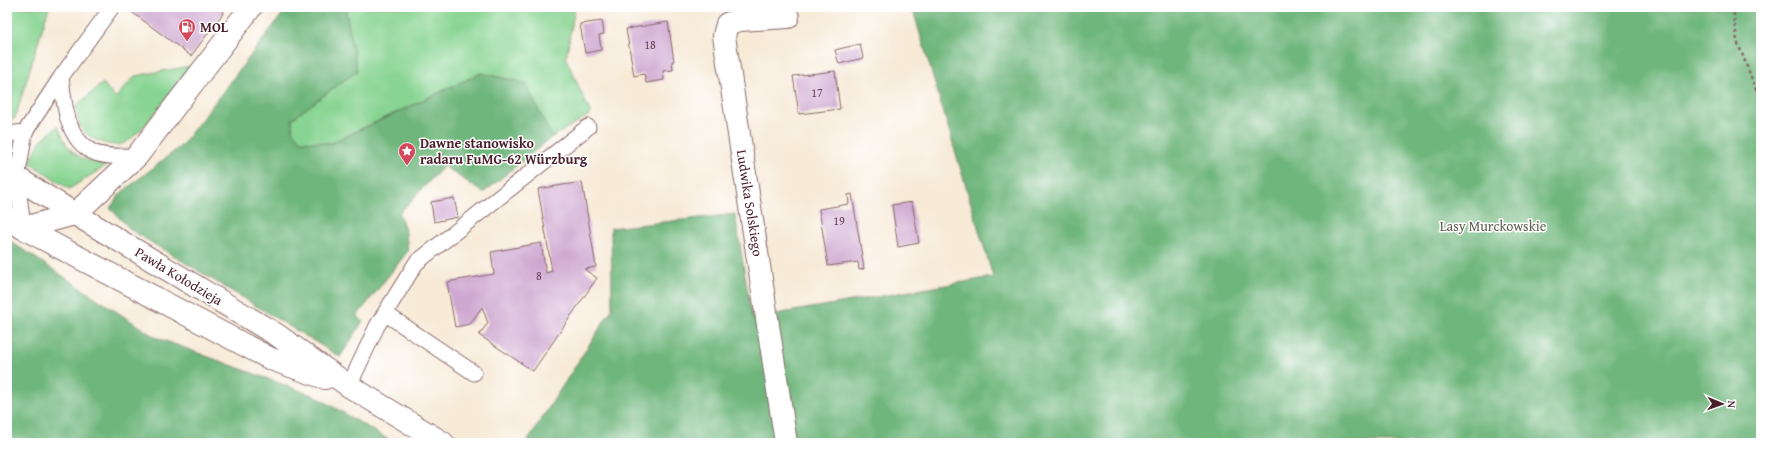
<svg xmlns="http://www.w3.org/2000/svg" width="1768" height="450" viewBox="0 0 1768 450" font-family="'Gentium Book Plus',serif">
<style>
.green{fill:#88d492;stroke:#697a5e}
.forest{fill:#6eb67c;stroke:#5c6a54}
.building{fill:#cfa8d1}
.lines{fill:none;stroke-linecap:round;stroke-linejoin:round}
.service-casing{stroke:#876667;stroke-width:17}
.minor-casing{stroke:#876667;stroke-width:24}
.tertiary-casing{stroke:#876667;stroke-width:24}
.primary-casing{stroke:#876667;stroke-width:24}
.path{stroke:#876667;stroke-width:2.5;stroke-dasharray:3 3;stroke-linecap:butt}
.service{stroke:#fff;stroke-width:15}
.minor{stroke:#fff;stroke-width:22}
.tertiary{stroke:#fff;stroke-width:22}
.primary{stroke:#fff;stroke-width:22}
.labels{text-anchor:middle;stroke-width:3;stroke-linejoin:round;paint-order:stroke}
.number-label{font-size:12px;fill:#6b4154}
.poi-label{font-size:14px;font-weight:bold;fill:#4a1f2b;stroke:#fff;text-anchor:start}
.street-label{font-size:14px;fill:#4a1f2b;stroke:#fff}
.park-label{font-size:14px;fill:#605e4f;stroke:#fff}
</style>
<rect width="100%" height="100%" fill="#fff"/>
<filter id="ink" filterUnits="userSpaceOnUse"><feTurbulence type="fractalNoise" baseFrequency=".025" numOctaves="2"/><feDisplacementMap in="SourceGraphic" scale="8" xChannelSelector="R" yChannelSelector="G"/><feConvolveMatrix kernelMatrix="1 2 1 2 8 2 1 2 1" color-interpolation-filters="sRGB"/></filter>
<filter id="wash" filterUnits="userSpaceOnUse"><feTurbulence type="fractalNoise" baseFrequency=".012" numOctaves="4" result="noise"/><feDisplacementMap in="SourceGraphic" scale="16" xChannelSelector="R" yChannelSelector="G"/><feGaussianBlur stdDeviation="0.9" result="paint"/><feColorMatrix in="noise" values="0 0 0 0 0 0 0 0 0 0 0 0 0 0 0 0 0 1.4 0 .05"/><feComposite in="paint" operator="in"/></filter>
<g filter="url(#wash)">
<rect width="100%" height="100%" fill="#f7ead7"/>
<path class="green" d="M 7,7 L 49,7 L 15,118 L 7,121 Z
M 345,7 L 575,7 L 566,58 L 591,114 L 552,137 L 525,83 L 481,73 L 331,143 L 301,141 L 292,132 L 292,119 L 357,71 Z
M 190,66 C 176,84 141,137 122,144 C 115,147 103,143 96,140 C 79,132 78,122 76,106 L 103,83 L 115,98 L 135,76 Z
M 58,126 C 69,154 77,159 107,165 L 69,189 L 30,163 L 40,141 Z"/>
<path class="forest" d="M 345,7 L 357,71 L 292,119 L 293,132 L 301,141 L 332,143 L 481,73 L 525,83 L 552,137 L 483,193 L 444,166 L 399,213 L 406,233 L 408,251 L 357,316 L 363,321 L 340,357 L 131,230 L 110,208 L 121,193 L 181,146 L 287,8 Z
M 912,7 L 1761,7 L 1761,443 L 526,443 L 612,309 L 611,228 L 735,214 L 752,318 L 993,277 Z
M 7,239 L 155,337 L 317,397 L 394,443 L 7,443 Z"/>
<g id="blocks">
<path class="building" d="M 125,7 L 217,7 L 224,12 L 191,56 Z
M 602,21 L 604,34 L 599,35 L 601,50 L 585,53 L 580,24 Z
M 668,22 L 674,61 L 672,61 L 673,70 L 663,71 L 664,80 L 646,83 L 644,74 L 634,76 L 626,29 Z
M 860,44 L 863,58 L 839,64 L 835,50 Z
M 835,71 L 840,109 L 799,114 L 793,76 Z
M 582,182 L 596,267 L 584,269 L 597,278 L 533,371 L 479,335 L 488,323 L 482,307 L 470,324 L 455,327 L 447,282 L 494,274 L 491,252 L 541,243 L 546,273 L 552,271 L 538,189 Z
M 852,194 L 864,269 L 859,270 L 858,262 L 828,266 L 819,209 L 849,204 L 848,195 Z
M 454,198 L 458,217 L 434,222 L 431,202 Z
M 912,202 L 919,243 L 898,247 L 892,205 Z"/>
</g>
</g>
<g filter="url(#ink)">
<use href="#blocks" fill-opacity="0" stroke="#876667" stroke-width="1"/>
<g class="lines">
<g class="service-casing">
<path id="service" d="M 61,77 C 64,103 66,139 93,152 C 106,158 123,156 137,156
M 7,134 L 25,132
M 23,228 L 17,178 L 25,132 L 61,77 L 112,7
M 386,314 L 474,373
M 349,386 L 377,326 L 416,263 L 588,127"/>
</g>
<g class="minor-casing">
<path id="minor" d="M 786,443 L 724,36 L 727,24 L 739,20 L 788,17"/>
</g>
<g class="tertiary-casing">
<path id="tertiary" d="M 7,170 L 17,178 L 75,214 L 277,335 L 349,386 L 443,443
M 7,218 L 23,228 L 271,359 L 325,378"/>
</g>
<g class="primary-casing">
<path id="primary" d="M 23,228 L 75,214 L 137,156 L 251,7"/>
</g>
<path class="path" d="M 1733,7 L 1737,41 L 1761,102"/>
<use href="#service" class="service"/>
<use href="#minor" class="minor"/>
<use href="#tertiary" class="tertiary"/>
<use href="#primary" class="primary"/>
</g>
</g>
<defs>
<g id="fuel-pin" transform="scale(0.9)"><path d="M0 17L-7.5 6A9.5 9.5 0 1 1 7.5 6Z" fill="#d1495b" stroke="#fff"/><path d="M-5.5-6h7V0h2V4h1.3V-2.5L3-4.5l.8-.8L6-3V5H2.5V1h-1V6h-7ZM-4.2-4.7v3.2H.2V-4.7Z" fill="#fff"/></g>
<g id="sight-pin" transform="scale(0.9)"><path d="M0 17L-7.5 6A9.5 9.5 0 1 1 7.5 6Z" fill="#d1495b" stroke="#fff"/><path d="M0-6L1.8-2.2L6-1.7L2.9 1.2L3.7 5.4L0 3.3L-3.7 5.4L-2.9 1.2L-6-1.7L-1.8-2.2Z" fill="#fff"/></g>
</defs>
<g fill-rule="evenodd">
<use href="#fuel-pin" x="187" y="27"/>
<use href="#sight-pin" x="407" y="151"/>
</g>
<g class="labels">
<g class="number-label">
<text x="650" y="49">18</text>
<text x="817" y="97">17</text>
<text x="839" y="225">19</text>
<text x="539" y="280">8</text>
</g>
<g class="poi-label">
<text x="200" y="32">MOL</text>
<text x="420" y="148">Dawne stanowisko<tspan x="420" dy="16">radaru FuMG-62 Würzburg</tspan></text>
</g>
<g class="street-label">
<text transform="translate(750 203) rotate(81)" y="5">Ludwika Solskiego</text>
<text transform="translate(179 276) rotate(31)" y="5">Pawła Kołodzieja</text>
</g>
<g class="park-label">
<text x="1493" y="231">Lasy Murckowskie</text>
</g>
</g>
<rect width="1768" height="450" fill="none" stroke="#fff" stroke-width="24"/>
<g transform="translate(1722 404) rotate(92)" stroke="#ffffff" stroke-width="3" paint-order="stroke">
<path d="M0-3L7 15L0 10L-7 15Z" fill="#4a1f2b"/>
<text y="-6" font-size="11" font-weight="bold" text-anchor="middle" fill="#4a1f2b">N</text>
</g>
</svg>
